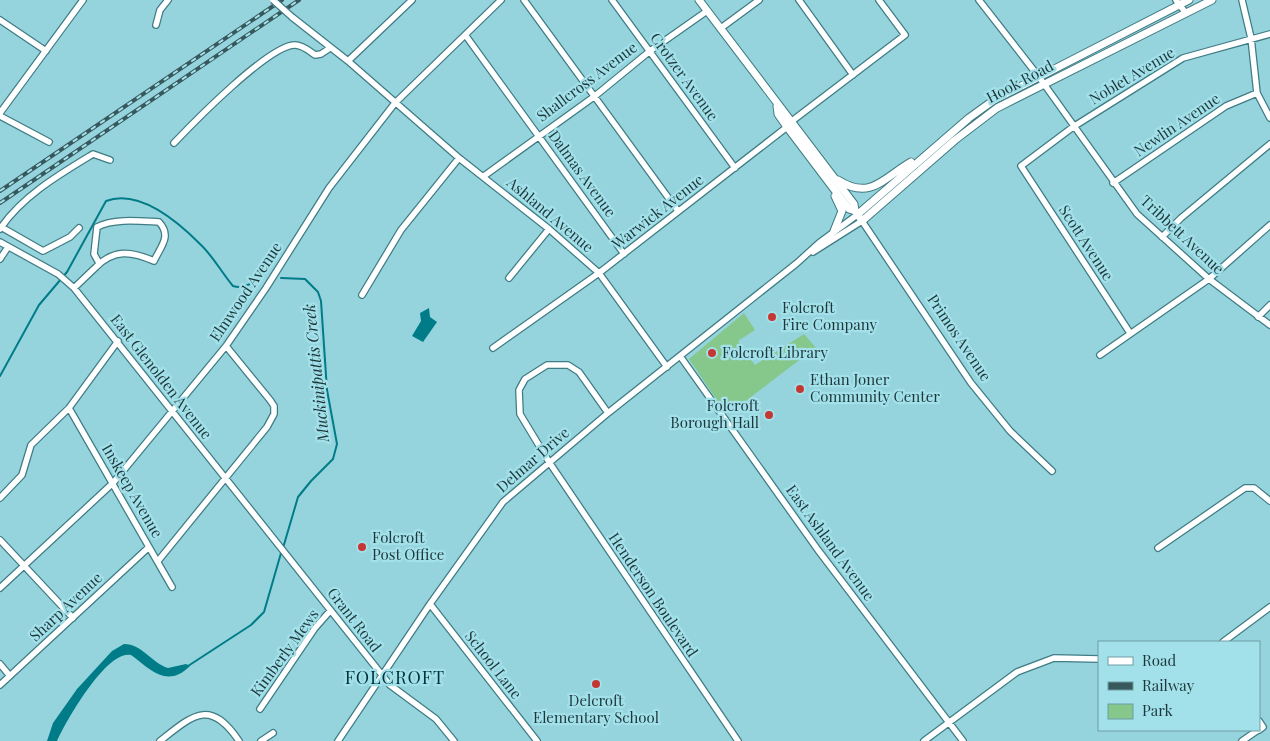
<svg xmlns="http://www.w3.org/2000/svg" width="1270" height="741" viewBox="0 0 1270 741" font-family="'Playfair Display',serif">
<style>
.green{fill:#86c78b}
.water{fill:#007c88}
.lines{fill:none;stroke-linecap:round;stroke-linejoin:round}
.stream{stroke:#007c88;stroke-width:2}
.minor-casing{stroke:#3f7c84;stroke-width:8}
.major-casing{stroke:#3f7c84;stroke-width:9}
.minor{stroke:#fff;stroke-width:5.5}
.major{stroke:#fff;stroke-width:7}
.rail-casing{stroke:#37585d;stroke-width:4}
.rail{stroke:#a3e1ea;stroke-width:2;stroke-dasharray:5.5;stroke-linecap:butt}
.minor-bridge-casing{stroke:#3f7c84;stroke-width:8;stroke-linecap:butt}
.minor-bridge{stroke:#fff;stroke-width:5.5}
.poi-dot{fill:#c53733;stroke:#a3e1ea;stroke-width:2}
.labels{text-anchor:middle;stroke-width:4.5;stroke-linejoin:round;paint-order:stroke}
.street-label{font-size:15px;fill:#1e373b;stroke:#a3e1ea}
.poi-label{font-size:15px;fill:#1e373b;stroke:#a3e1ea;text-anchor:start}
.water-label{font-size:16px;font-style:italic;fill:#1c3336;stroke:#a3e1ea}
.quarter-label{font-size:18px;letter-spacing:1px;fill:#003339;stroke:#a3e1ea}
</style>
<rect width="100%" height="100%" fill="#96d4dd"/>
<path class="green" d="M 744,313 L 755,330 L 738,341 L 755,365 L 804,334 L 817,349 L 798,361 L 730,413 L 723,409 L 689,359 Z"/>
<path class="water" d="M 429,308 L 430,317 L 437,322 L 423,342 L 412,336 L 421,321 L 420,313 Z
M 124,644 C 142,644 152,663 168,668 L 186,664 L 190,666 C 167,689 150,669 131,655 C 107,649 66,721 57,741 L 47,741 L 53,723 L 77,689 L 112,651 Z"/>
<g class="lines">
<path class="stream" d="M 281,278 L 305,279 L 318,292 L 321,301 L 327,390 L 337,444 L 333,459 L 311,481 L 298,497 L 283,548
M 0,376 L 39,305 L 67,272 L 106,201 C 139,189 178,222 200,244 C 213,256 222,273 233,286 C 246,290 255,281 264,273
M 188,666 L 251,625 L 264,612 L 281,553"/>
<g class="minor-casing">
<path id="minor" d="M 524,0 L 678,211
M 612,0 L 735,168
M 799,0 L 853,75
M 979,0 L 1039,77 L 1137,214 L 1209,279 L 1270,325
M 1176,0 L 1185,12
M 1242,0 L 1251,38 L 1257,93 L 1270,118
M 292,17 L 348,61 L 459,158 L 549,229 L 599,273 L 667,367
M 0,20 L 46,51
M 156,25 L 160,10 L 168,0
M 721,28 L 759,0
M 466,36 L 624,254
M 348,61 L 412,0
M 0,113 L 83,0
M 0,116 L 49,142
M 792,121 L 905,35 L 879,0
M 174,143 C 194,122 269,45 295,45 C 303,45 309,51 315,55 L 321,54 L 330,48
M 484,176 L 595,96 L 650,51 L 707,11
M 1113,183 L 1226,106 L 1257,93
M 1,227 L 43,251 L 70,237 L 79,228
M 0,229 C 22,196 60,174 93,154 L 110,160
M 1162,237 L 1181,218 L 1270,144
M 0,242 L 58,274 L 74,288 L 390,685 L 436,719 L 454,741
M 813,252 L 862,221 L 971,383 L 1010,431 L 1052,471
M 0,259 L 8,247
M 509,278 L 549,229
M 74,288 L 96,267 C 114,249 131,251 154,261 C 161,246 172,236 159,222 C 140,221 114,218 97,227 L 94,254 L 99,263
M 362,295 L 401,230 L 459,158
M 1258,317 L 1270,305
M 1130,333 L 1021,166 L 1073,127 L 1183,58 L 1270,34
M 493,348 L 599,273 L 787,127
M 1100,355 L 1209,279 L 1270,225
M 680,356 L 818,550 L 963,741
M 69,408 L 172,587
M 608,413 L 579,372 L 568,365 L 547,365 L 525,379 L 519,390 L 520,414 L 549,462 L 738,741
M 0,498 L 22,475 L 31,445 L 69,408 L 118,341
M 0,540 L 73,618
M 1158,548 L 1245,488 L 1254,488 L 1270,501
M 158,561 L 267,427 L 274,414 L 274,406 L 270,400 L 226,346
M 0,588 L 113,483 L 226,346 L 266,288 L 329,188 L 395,103 L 501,0
M 430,604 L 537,741
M 1223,642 L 1270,607
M 0,664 L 10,676
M 0,685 L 149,547
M 260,709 L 315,628 L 330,611
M 1259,721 L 1263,727 L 1259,730
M 160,741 C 193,715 210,698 239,741
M 261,741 L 273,733
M 338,741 L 430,604 L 503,502 L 608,413 L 797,263 L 819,243 L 857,215
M 924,741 L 1017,672 L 1054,658 L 1099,659
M 1242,741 L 1258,730"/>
</g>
<g class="major-casing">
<path id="major" d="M 699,0 L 854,204 L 855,211
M 777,106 L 778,114 L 787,127 L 849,209 L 855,211 L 862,221 L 955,140 L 997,108 L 1212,0
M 838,180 C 871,201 883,178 911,162
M 857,215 L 969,118 L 994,100 L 1189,0
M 834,231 L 842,211 L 835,196"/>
</g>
<use href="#minor" class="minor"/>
<use href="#major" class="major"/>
<g class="rail-casing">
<path id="rail" d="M 0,191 L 282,0
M 0,203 L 299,0"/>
</g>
<use href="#rail" class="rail"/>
<g class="minor-bridge-casing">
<path id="minor-bridge" d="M 273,0 L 292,17"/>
</g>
<use href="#minor-bridge" class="minor-bridge"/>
</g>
<g class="poi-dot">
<circle cx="772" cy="317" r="5"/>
<circle cx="712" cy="353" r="5"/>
<circle cx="800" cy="389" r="5"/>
<circle cx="769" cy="415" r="5"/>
<circle cx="362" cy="547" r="5"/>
<circle cx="596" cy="684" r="5"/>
</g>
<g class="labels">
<g class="street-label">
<text transform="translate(1132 76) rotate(-31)" y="5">Noblet Avenue</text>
<text transform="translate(684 77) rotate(54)" y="5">Crotzer Avenue</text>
<text transform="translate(587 82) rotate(-37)" y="5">Shallcross Avenue</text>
<text transform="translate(1020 82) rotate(-28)" y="5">Hook Road</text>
<text transform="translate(1177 125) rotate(-34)" y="5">Newlin Avenue</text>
<text transform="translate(582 174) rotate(54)" y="5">Dalmas Avenue</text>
<text transform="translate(658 212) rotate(-38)" y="5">Warwick Avenue</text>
<text transform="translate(550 215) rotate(40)" y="5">Ashland Avenue</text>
<text transform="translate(1182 235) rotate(43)" y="5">Tribbett Avenue</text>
<text transform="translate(1086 243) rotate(57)" y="5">Scott Avenue</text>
<text transform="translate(246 292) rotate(-56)" y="5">Elmwood Avenue</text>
<text transform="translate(959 338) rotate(56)" y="5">Primos Avenue</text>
<text transform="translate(161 377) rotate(52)" y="5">East Glenolden Avenue</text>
<text transform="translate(533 460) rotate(-41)" y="5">Delmar Drive</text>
<text transform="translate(132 491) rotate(60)" y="5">Inskeep Avenue</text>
<text transform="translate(830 543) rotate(54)" y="5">East Ashland Avenue</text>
<text transform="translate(653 595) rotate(56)" y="5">Henderson Boulevard</text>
<text transform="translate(66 607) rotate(-43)" y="5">Sharp Avenue</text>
<text transform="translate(354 620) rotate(52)" y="5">Grant Road</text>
<text transform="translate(285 653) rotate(-54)" y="5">Kimberly Mews</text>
<text transform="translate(493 665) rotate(52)" y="5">School Lane</text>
</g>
<g class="poi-label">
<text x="782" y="313">Folcroft<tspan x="782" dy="17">Fire Company</tspan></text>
<text x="722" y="358">Folcroft Library</text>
<text x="810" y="385">Ethan Joner<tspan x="810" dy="17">Community Center</tspan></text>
<text x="759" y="411" text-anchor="end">Folcroft<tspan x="759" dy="17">Borough Hall</tspan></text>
<text x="372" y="543">Folcroft<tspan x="372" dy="17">Post Office</tspan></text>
<text x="596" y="706" text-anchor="middle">Delcroft<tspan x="596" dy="17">Elementary School</tspan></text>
</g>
<g class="water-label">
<text transform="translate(316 373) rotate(-96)" y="6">Muckinipattis Creek</text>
</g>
<g class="quarter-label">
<text x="395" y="684">FOLCROFT</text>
</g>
</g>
<rect x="1098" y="641" width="162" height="90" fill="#a3e1ea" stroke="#6e9da4"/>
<rect x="1108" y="657" width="25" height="8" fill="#ffffff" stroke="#6e9da4"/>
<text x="1142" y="666" font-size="15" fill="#1e373b">Road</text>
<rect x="1108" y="682" width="25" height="8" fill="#37585d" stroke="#6e9da4"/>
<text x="1142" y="691" font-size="15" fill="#1e373b">Railway</text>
<rect x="1108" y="704" width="25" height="15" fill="#86c78b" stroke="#6e9da4"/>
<text x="1142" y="716" font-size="15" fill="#1e373b">Park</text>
</svg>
